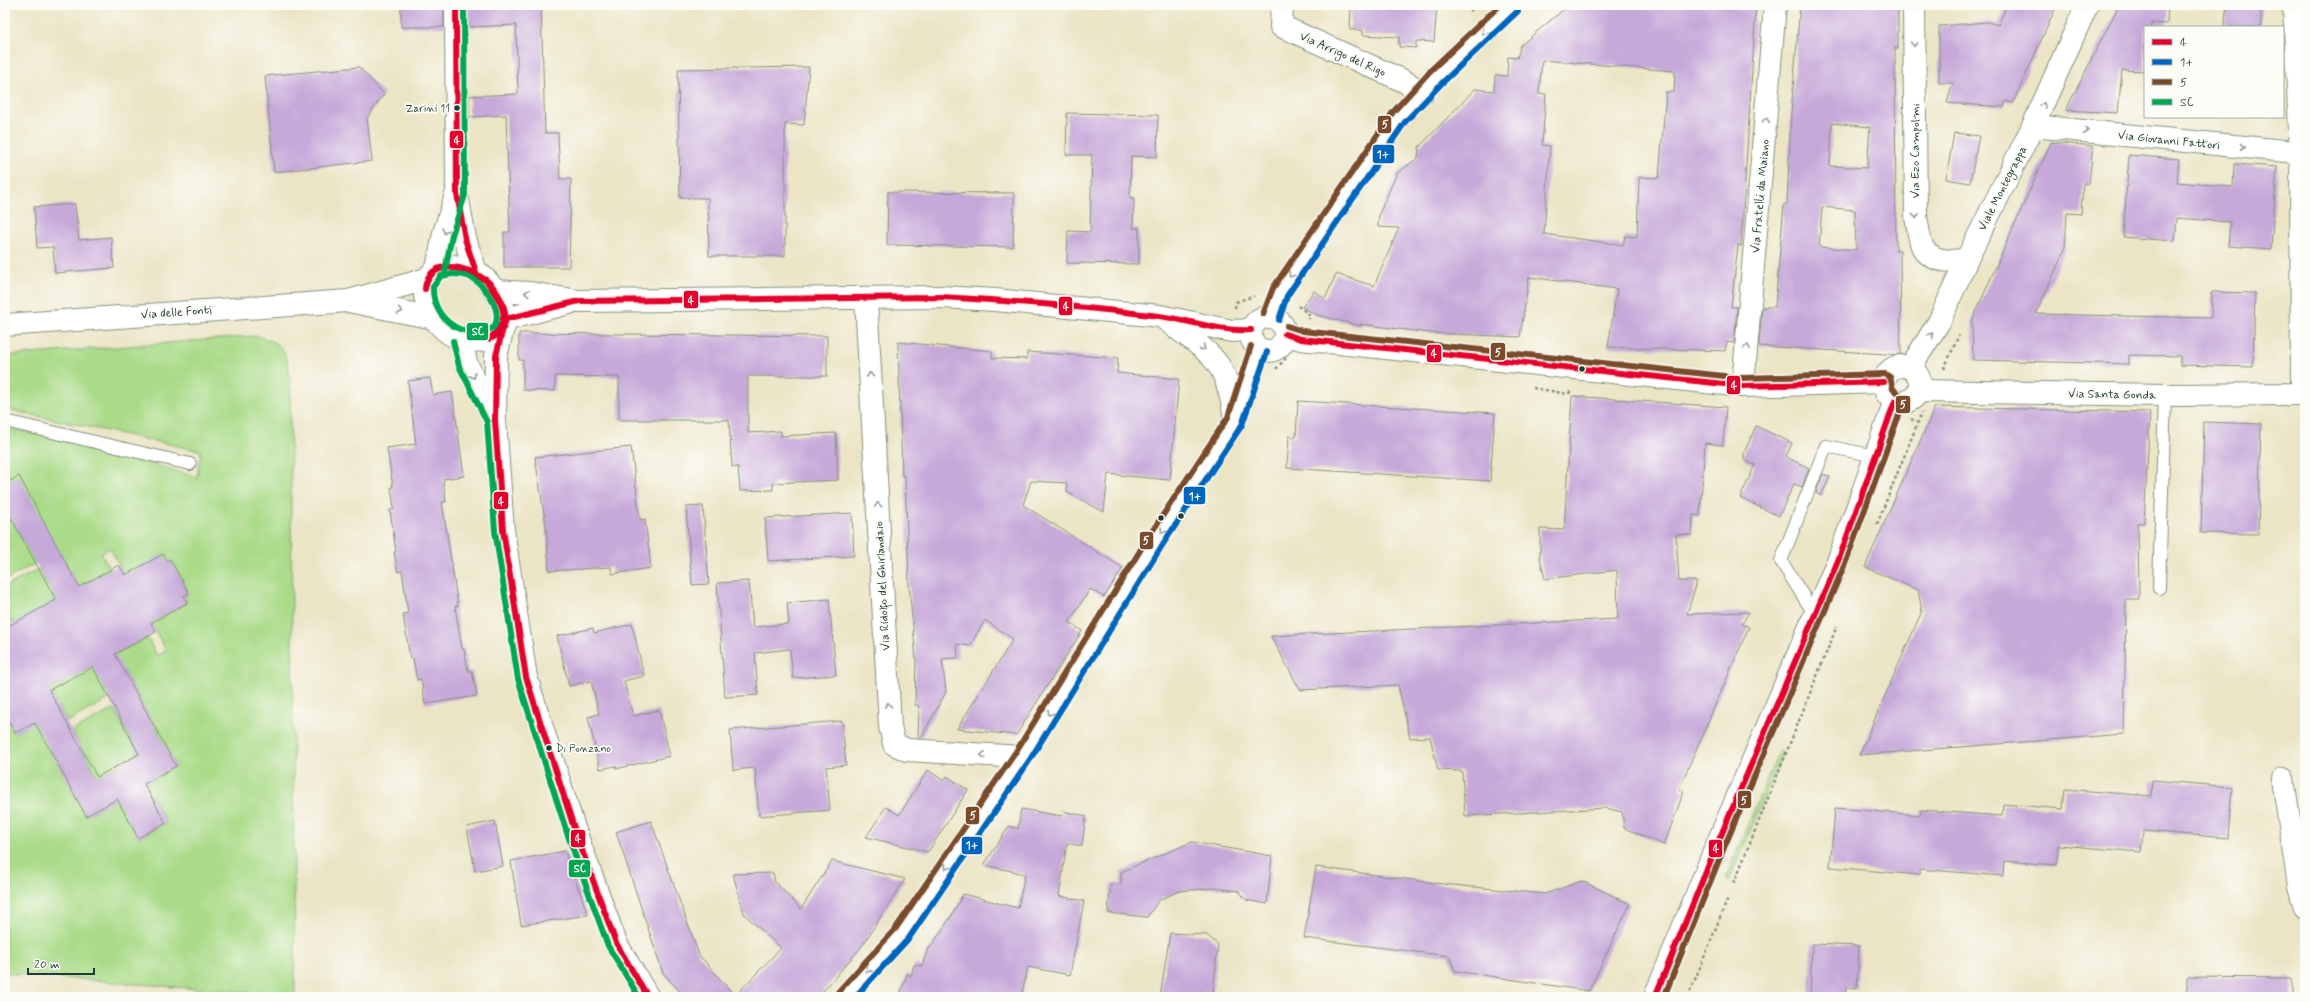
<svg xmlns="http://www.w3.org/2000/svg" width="2310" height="1002" viewBox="0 0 2310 1002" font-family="Mynerve,sans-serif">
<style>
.green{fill:#aadb89;stroke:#648c5e}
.building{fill:#c6a8d9;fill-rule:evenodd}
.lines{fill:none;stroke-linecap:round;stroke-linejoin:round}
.lane-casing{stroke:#85917d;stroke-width:14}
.street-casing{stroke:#85917d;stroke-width:24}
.secondary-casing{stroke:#85917d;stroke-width:24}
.path{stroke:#85917d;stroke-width:2.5;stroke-dasharray:3 3;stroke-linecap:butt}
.lane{stroke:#fff;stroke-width:12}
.street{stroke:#fff;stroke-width:22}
.secondary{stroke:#fff;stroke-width:22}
.bus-1-casing{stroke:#fdfcf7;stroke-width:9}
.bus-2-casing{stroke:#fdfcf7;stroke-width:9}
.bus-3-casing{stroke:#fdfcf7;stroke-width:9}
.bus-4-casing{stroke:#fdfcf7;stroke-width:9}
.bus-1{stroke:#e4002b;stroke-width:6}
.bus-2{stroke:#0065bd;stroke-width:6}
.bus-3{stroke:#7a4b2a;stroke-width:6}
.bus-4{stroke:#00a651;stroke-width:6}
.oneway{stroke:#8f9e9a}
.bus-dot{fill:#1f3d34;stroke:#fdfcf7;stroke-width:1.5}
.labels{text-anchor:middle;stroke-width:3.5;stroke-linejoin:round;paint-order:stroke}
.bus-label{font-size:11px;fill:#1f3d34;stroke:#fdfcf7;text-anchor:end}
.street-label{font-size:12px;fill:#1f3d34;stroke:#fdfcf7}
.line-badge{stroke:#fdfcf7;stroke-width:1.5}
.badge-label{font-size:11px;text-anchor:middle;font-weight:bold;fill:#fff}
</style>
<rect width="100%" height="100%" fill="#fdfcf7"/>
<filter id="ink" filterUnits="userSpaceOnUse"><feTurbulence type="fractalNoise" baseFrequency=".025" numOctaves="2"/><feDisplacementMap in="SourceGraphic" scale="8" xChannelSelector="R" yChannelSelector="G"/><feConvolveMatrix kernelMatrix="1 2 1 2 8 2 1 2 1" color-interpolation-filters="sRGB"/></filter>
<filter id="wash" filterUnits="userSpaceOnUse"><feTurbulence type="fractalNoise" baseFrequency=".012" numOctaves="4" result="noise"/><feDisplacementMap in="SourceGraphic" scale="16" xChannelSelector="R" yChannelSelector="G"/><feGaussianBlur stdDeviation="0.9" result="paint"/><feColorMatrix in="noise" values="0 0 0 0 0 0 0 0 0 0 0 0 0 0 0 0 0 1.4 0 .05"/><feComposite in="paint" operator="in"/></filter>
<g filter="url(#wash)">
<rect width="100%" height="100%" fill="#ebe5c6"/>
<path class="green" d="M 254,336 C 283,341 286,352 290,378 L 295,997 L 5,973 L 5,875 L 8,784 L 5,757 L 5,715 L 15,733 L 24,728 L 30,701 L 86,816 L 127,793 L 138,838 L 166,823 L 151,795 L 140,800 L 134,789 L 176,766 L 123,669 L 110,698 L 67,722 L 49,690 L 147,637 L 157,656 L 166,651 L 151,623 L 187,603 L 184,596 L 189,593 L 170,560 L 127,580 L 110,548 L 101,553 L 110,570 L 13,624 L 5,610 L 5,587 L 39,569 L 48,586 L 71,573 L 18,477 L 5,484 L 5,427 L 110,452 L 197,477 L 201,451 L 5,409 L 5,356 Z
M 11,518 L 36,563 L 5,580 L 5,521 Z
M 114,709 L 139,754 L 97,777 L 72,731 Z
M 1779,751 L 1783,753 L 1729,881 L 1725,879 Z"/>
<g id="blocks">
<path class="building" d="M 468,5 L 541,5 L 545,133 L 558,133 L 560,179 L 571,179 L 569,267 L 504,267 L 504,232 L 510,232 L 506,115 L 469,117 L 469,96 L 518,94 L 516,25 L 469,27 Z
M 1351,5 L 1437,5 L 1434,42 L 1416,41 L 1416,48 L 1399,47 L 1399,37 L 1363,35 L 1363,30 L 1350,30 Z
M 1569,5 L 1756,5 L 1741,246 L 1738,245 L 1731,307 L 1737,307 L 1734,343 L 1727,342 L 1725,351 L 1608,347 L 1617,289 L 1529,277 L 1520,337 L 1430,333 L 1360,324 L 1361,326 L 1317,315 L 1302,307 L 1314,291 L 1325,299 L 1336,274 L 1374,286 L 1399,228 L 1378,227 L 1379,214 L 1397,173 L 1418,158 L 1419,147 L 1475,89 L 1494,91 L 1495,75 L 1507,76 L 1508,57 L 1517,58 L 1521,45 ZM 1542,60 L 1675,71 L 1674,92 L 1666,92 L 1659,178 L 1639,177 L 1637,237 L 1625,236 L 1623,245 L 1544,234 L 1550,146 L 1542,145 L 1546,94 L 1539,94 Z
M 1800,5 L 1898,5 L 1898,49 L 1895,48 L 1896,251 L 1900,251 L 1901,355 L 1759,346 L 1762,307 L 1775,307 L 1784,204 L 1787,204 L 1791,113 ZM 1832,123 L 1870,127 L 1867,168 L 1830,166 ZM 1822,207 L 1855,210 L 1856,250 L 1819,247 Z
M 2007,5 L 2057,5 L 2013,103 L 2006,101 L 2004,107 L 1947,103 L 1953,83 L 1939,83 L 1939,26 L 1988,22 L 1998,25 Z
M 2119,5 L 2168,5 L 2167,24 L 2152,23 L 2152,27 L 2145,27 L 2145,71 L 2122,70 L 2118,113 L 2066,110 Z
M 2227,5 L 2261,5 L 2261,27 L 2224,27 Z
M 401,6 L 444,6 L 444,27 L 401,27 Z
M 359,67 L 384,94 L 367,118 L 372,161 L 274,172 L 265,76 Z
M 809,67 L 804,125 L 785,124 L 785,256 L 709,256 L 708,198 L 680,198 L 678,69 Z
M 1067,113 L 1158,115 L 1157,157 L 1131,156 L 1130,198 L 1134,198 L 1133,228 L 1139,228 L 1139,264 L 1067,263 L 1068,231 L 1090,232 L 1092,155 L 1066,155 Z
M 1954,133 L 1979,136 L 1970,183 L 1946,179 Z
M 2051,142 L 2093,146 L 2089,184 L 2083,183 L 2081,214 L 2067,213 L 2065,249 L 2036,314 L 2211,318 L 2212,292 L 2255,293 L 2253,367 L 2180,365 L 2180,356 L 2129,355 L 2129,364 L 1973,360 L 1972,321 Z
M 2129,155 L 2179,159 L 2177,182 L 2233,187 L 2234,164 L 2277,167 L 2271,249 L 2228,246 L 2230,222 L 2177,218 L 2175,241 L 2123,237 Z
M 888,192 L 1014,193 L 1013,247 L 887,245 Z
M 75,204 L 79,240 L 111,237 L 114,268 L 55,273 L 53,247 L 37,248 L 34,207 Z
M 519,333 L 827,336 L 827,376 L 748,376 L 748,433 L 781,431 L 781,436 L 836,433 L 838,480 L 773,483 L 773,490 L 740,491 L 738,467 L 732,467 L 729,420 L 619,420 L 619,377 L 555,376 L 555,391 L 523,390 L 523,360 L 519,360 Z
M 898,342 L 992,351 L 992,358 L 1027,359 L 1027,352 L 1118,358 L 1117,373 L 1179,379 L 1170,480 L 1108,474 L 1104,512 L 1067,492 L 1067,483 L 1031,481 L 1023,505 L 1123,568 L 1104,597 L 1090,589 L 1069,622 L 1082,631 L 1016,735 L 957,729 L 1013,639 L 985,620 L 970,646 L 957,644 L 958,658 L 942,659 L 946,692 L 921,738 L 918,738 L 919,706 L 915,705 L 916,660 L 909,584 L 905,476 L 902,476 Z
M 430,378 L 433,395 L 452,392 L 456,418 L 464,476 L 443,479 L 446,502 L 442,502 L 458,606 L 455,606 L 462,649 L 464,649 L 468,671 L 472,671 L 477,696 L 425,704 L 421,679 L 417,680 L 413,658 L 410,658 L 403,614 L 408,613 L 402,571 L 398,572 L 394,552 L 396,552 L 390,510 L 394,509 L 391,487 L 393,487 L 387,448 L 416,444 L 408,381 Z
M 1572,396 L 1726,407 L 1723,445 L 1705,443 L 1700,516 L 1693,515 L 1692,535 L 1676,534 L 1679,581 L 1697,581 L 1687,614 L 1749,612 L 1742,624 L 1749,627 L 1679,789 L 1684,791 L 1664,845 L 1624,828 L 1622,812 L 1606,808 L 1465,816 L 1462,771 L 1438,770 L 1430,737 L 1410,738 L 1398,685 L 1300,690 L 1271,636 L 1618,619 L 1617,570 L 1545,579 L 1540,558 L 1540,529 L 1564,530 Z
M 1298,401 L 1495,413 L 1490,481 L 1287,468 L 1289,436 L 1296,437 Z
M 1935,407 L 2150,412 L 2144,523 L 2138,523 L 2139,599 L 2126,599 L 2124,734 L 1859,755 L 1922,611 L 1918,590 L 1865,567 Z
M 2204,422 L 2261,424 L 2258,534 L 2201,533 Z
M 1756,426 L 1792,443 L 1786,457 L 1809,468 L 1802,487 L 1794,484 L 1779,516 L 1740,498 L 1755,465 L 1744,460 L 1744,453 Z
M 631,447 L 640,520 L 645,519 L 651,568 L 612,574 L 611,567 L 549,571 L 546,526 L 535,457 Z
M 1823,474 L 1830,477 L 1821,496 L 1816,493 Z
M 19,476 L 79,587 L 119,565 L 125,575 L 163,554 L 167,561 L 170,559 L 189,593 L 184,596 L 187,603 L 151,623 L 156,632 L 115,654 L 176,766 L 144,784 L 166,823 L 138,838 L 117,799 L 86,816 L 35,723 L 15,733 L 5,715 L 5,628 L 56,600 L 11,518 L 5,521 L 5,484 ZM 93,667 L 139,754 L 97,777 L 49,690 Z
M 703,506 L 709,584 L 692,585 L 686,507 Z
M 852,513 L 854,556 L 768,561 L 765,518 Z
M 749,581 L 753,627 L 789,624 L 787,603 L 829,599 L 836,675 L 793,678 L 790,649 L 755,653 L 758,695 L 725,697 L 717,583 Z
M 632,624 L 644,676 L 624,681 L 633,716 L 659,710 L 670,756 L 616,769 L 616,766 L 600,769 L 588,717 L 599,714 L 591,681 L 569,686 L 557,636 L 593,628 L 594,633 Z
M 842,721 L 846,765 L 826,767 L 830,810 L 759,816 L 755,768 L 733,770 L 730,730 Z
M 928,770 L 944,781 L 947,776 L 968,790 L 928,852 L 866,837 L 886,807 L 899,815 Z
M 2152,780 L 2232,787 L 2228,838 L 2143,831 L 2141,852 L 2058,845 L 2057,865 L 2004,861 L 2003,876 L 1919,869 L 1919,875 L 1830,867 L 1835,808 L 1920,815 L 1921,810 L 2002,816 L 2003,804 L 2063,809 L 2065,789 L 2151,796 Z
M 1021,809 L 1062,816 L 1063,811 L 1086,816 L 1082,846 L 1067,843 L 1059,896 L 1084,901 L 1070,975 L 1028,967 L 1021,997 L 899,997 L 907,974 L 911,976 L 914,965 L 922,966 L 928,948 L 930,948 L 952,915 L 963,894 L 1018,908 L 1025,874 L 984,865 L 1009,826 L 1018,829 Z
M 495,821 L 503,866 L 475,871 L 467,827 Z
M 651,821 L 699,955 L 735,996 L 781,948 L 744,914 L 733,874 L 773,873 L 775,882 L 801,909 L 832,861 L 905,879 L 862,946 L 818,997 L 685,997 L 663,973 L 616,832 Z
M 1192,842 L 1272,856 L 1267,904 L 1246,900 L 1239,891 L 1214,888 L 1179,891 L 1159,900 L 1147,917 L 1108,913 L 1111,883 L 1121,884 L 1121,872 Z
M 565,851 L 588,915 L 521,925 L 511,861 Z
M 1316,867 L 1443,884 L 1545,894 L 1582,881 L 1630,904 L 1589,991 L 1455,971 L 1449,956 L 1304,938 Z
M 1170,933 L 1207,935 L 1218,945 L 1213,992 L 1200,991 L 1199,997 L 1160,997 Z
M 1812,944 L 1859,946 L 1857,988 L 1846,987 L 1845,997 L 1810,997 Z
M 2187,977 L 2292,978 L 2292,997 L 2187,997 Z"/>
</g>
</g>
<g filter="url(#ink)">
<use href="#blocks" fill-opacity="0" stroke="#85917d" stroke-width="1"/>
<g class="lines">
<g class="lane-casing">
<path id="lane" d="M 5,421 L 190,464
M 2159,588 L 2165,395
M 1815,615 L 1781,561 L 1826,446 L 1875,456"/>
</g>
<g class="street-casing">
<path id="street" d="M 1282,5 L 1281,26 L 1404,81 L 1423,93
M 1914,5 L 1916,217 C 1918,226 1919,241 1923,248 C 1933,263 1952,262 1967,259
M 2294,5 L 2301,153 L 2302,393
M 2033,126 L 2305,153
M 495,291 L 530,293 L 579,301 L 941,297 L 995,300 L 1160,316 L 1232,331 L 1251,330
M 866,299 L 890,726 L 894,744 L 907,750 L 1022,757
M 353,302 L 434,318
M 506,319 L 569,303
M 1166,320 C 1213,356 1227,359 1235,421
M 5,325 L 348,301 L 427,279
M 1285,334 L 1301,339 L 1743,386 L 1884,382
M 1743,386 L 1775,5
M 1919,391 L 2165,395 L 2305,394
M 2283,779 L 2299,886 L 2305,908"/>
</g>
<g class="secondary-casing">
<path id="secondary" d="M 456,5 L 457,194 L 465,239 L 476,272
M 451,266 C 460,266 469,267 477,272 C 496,285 524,330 488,339 C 476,342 463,341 452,335 C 432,324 411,286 436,270 C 440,267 446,267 451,266 Z
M 437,269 L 444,233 L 456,195
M1251 334a17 17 0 1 1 34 0a17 17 0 1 1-34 0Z
M 1271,317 L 1280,292 L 1399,117 L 1436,77 L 1512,5
M 503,328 L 496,356 L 495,420 L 503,530 L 526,677 L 575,831 L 616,943 L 648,997
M 461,339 L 466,363 L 493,417
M1884 384a18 18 0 1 1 36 0a18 18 0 1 1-36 0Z
M 1910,368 L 1939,322 L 1967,259 L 2033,126 L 2087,5
M 844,997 L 902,933 L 1022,757 L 1156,540 L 1235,421 L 1259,349
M 1655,997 L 1716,847 L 1840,556 L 1895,401"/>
</g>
<path class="path" d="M 1470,11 L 1476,5
M 1298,306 L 1310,315 L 1309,319
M 1235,308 L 1236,302 L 1254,296
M 1276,369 L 1286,358
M 1944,369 L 1959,335
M 1533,388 L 1568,394 L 1572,390
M 1911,419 L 1917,422
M 1877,524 L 1922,412
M 1734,883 L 1837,626
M 1688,997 L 1728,898"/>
<use href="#lane" class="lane"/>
<use href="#street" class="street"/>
<use href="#secondary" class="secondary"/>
<g class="bus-1-casing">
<path id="bus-1" d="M 456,5 L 457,194 L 465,239 L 476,272
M 486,280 C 503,294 518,330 489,339
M 486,280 C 501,302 515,319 489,339
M 425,289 C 428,256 468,266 485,280
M 425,289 C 431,256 466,268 485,280
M 506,319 L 579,301 L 941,297 C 1013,301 1086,307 1159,316 C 1190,320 1219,332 1251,330
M 503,328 L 496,356 L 495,420 L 503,530 L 526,677 L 575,831 L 616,943 L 648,997
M 1285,334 L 1301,339 L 1743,386 L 1884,382
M 1655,997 L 1716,847 L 1840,556 L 1895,401"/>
</g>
<g class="bus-2-casing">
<path id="bus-2" d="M 1279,320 L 1287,296 L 1405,122 L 1442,83 L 1518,11
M 855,997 L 909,938 L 1029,761 L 1163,544 L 1242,425 L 1267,352"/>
</g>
<g class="bus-3-casing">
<path id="bus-3" d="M 1263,314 L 1273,288 L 1393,112 L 1430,71 L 1500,5
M 1287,326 L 1303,331 L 1743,378 L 1885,374 L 1890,377 L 1893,389 L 1902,397 L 1903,404 L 1847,559 L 1723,850 L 1664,997
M 838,992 L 896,928 L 1015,753 L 1149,536 L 1228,417 L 1251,346"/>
</g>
<g class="bus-4-casing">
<path id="bus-4" d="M 445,271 L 452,235 L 465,195 L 464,5
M 452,274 C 458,274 465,275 470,277 C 485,285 505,312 493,328 C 464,341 432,320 433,287 L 441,276 Z
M 453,341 L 459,366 L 487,422 L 495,531 L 518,679 L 567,833 L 608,946 L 639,997"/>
</g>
<use href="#bus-1" class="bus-1"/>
<use href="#bus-2" class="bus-2"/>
<use href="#bus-3" class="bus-3"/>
<use href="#bus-4" class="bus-4"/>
</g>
<defs><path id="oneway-chevron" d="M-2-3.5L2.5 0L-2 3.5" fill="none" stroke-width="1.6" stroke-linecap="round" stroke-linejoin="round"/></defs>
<g class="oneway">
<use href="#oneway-chevron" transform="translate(1484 32) rotate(137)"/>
<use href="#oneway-chevron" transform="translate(1914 44) rotate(90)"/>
<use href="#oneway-chevron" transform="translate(2043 105) rotate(-66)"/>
<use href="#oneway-chevron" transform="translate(1766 120) rotate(-85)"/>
<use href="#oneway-chevron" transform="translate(2086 131) rotate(6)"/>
<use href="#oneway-chevron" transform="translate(2243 147) rotate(6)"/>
<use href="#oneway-chevron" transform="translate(1916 216) rotate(84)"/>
<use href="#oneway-chevron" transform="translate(445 231) rotate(106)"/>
<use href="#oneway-chevron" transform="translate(1291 275) rotate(124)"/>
<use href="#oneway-chevron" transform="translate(527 293) rotate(-175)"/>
<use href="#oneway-chevron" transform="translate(400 311) rotate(11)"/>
<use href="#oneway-chevron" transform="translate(1931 335) rotate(-58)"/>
<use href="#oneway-chevron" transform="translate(1747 347) rotate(-85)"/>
<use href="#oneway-chevron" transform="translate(1203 348) rotate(38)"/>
<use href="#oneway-chevron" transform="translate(870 375) rotate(-93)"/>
<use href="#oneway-chevron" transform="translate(473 376) rotate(63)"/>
<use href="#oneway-chevron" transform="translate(878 505) rotate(-93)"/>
<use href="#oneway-chevron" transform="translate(1163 531) rotate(124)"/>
<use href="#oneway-chevron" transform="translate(888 705) rotate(-93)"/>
<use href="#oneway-chevron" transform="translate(1050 713) rotate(122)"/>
<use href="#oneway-chevron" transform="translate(983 755) rotate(-176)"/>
<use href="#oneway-chevron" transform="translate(947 867) rotate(124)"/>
<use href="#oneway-chevron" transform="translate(868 970) rotate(132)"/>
</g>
</g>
<g class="bus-dot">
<circle cx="457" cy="108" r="3.5"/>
<circle cx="1582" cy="369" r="3.5"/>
<circle cx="1181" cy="516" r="3.5"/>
<circle cx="1161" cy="518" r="3.5"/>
<circle cx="549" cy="748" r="3.5"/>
</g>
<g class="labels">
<g class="bus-label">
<text x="450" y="112">Zarini 11</text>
<text x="556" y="752" text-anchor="start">Di Ponzano</text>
</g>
<g class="street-label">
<text transform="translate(1343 54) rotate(24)" y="4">Via Arrigo del Rigo</text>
<text transform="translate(2169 140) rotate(6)" y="4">Via Giovanni Fattori</text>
<text transform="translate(1915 151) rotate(-90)" y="4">Via Ezo Campolmi</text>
<text transform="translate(2002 188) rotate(-63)" y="4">Viale Montegrappa</text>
<text transform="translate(1760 196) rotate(-85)" y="4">Via Fratelli da Maiano</text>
<text transform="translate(176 312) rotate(-4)" y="4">Via delle Fonti</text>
<text transform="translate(2112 394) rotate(1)" y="4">Via Santa Gonda</text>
<text transform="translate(882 586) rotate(-93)" y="4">Via Ridolfo del Ghirlandaio</text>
</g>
</g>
<g class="line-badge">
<rect x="1377" y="115" width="15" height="19" rx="4" fill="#7a4b2a"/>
<rect x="449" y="130" width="15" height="19" rx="4" fill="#e4002b"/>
<rect x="1372" y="144" width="23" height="20" rx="4" fill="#0065bd"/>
<rect x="683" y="290" width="16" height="19" rx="4" fill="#e4002b"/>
<rect x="1058" y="296" width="15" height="20" rx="4" fill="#e4002b"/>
<rect x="466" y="322" width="23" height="19" rx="4" fill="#00a651"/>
<rect x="1490" y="342" width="16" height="19" rx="4" fill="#7a4b2a"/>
<rect x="1426" y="344" width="16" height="19" rx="4" fill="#e4002b"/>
<rect x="1726" y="375" width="15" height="20" rx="4" fill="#e4002b"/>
<rect x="1895" y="395" width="16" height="19" rx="4" fill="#7a4b2a"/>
<rect x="1183" y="486" width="23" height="19" rx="4" fill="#0065bd"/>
<rect x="493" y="491" width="16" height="19" rx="4" fill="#e4002b"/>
<rect x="1139" y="531" width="15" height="19" rx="4" fill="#7a4b2a"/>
<rect x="1737" y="790" width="15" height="19" rx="4" fill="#7a4b2a"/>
<rect x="965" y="806" width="15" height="19" rx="4" fill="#7a4b2a"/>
<rect x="570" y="829" width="16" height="19" rx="4" fill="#e4002b"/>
<rect x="961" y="836" width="22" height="19" rx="4" fill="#0065bd"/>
<rect x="1708" y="839" width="15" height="19" rx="4" fill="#e4002b"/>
<rect x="568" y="859" width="23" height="19" rx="4" fill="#00a651"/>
</g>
<g class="badge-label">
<text x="1385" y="128">5</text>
<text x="457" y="144">4</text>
<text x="1383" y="158">1+</text>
<text x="691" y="304">4</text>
<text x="1066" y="310">4</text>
<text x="478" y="335">SC</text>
<text x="1498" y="356">5</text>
<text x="1434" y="357">4</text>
<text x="1734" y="389">4</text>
<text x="1903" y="408">5</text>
<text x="1195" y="500">1+</text>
<text x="501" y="505">4</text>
<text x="1146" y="544">5</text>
<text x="1744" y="804">5</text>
<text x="973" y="819">5</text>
<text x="578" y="842">4</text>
<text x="972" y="849">1+</text>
<text x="1716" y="852">4</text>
<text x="580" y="872">SC</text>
</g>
<rect width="2310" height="1002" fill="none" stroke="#fdfcf7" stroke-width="20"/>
<rect x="2144" y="26" width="140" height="92" fill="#fdfcf7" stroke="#a4b0a9"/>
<rect x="2152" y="39" width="20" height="6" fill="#e4002b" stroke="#a4b0a9"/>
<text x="2180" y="46" font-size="12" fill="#1f3d34">4</text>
<rect x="2152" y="59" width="20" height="6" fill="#0065bd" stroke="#a4b0a9"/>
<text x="2180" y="66" font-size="12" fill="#1f3d34">1+</text>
<rect x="2152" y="79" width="20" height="6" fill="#7a4b2a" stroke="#a4b0a9"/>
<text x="2180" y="86" font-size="12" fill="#1f3d34">5</text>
<rect x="2152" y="99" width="20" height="6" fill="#00a651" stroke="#a4b0a9"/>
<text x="2180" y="106" font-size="12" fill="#1f3d34">SC</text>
<path d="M28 968v6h66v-6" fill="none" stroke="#1f3d34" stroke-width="2"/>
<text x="34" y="968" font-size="12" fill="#1f3d34" stroke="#fdfcf7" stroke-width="3" paint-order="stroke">20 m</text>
</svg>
